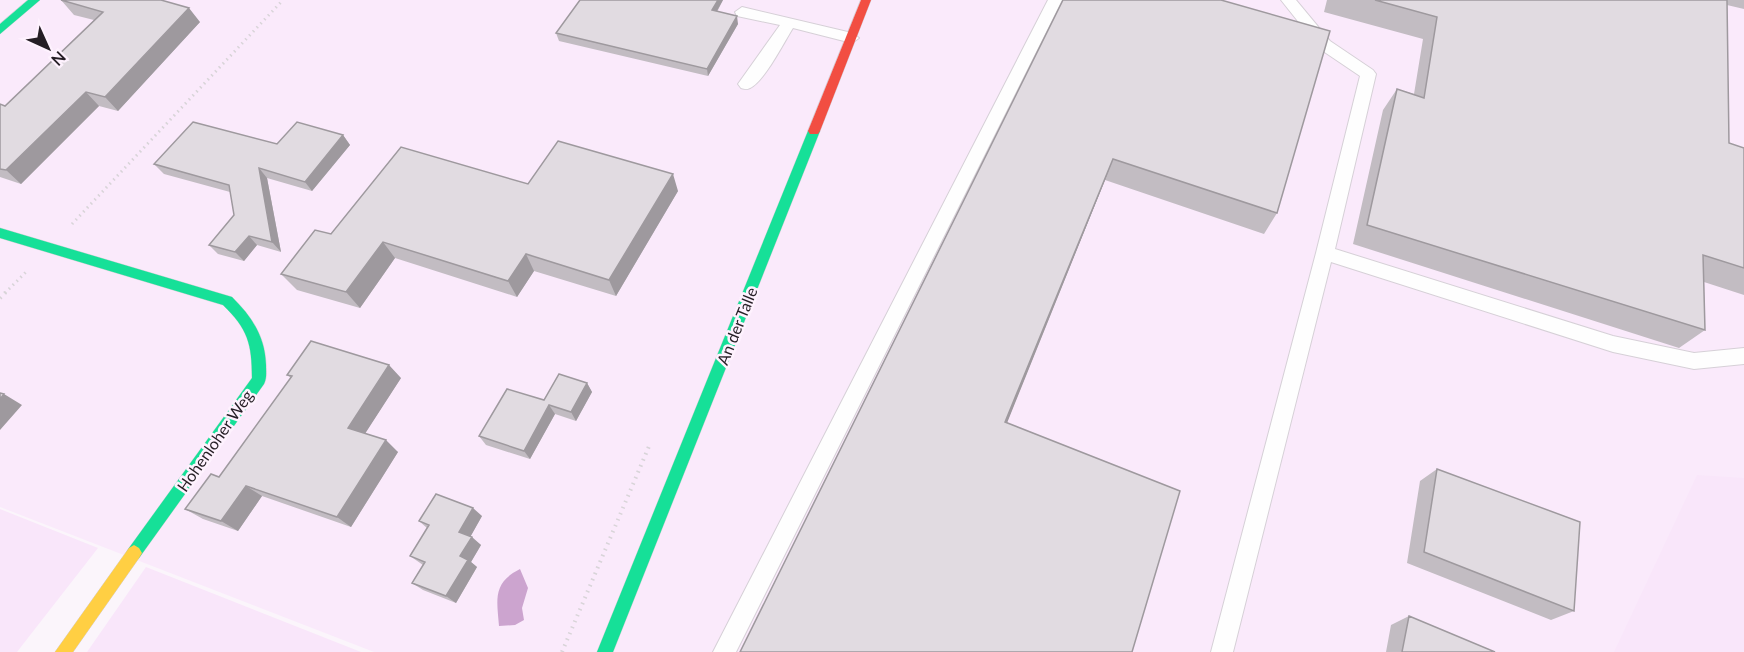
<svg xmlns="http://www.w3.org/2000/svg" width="1744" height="652" viewBox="0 0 1744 652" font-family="Lato,sans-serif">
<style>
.built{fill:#faeafb}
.green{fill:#f9e6fa}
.water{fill:#cca4cf}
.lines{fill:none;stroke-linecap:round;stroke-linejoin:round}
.lane-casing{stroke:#d6d0d7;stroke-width:2}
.fast-casing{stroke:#d6d0d7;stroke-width:1}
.slow-casing{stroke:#d6d0d7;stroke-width:1}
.jam-casing{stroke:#d6d0d7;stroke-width:1}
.path-far1{stroke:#d8d4d8;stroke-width:3;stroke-dasharray:1.5 4;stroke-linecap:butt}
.path{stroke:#d8d4d8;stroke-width:4;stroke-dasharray:1.5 5;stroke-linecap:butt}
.lane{fill:#fefefe;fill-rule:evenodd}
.fast{fill:#16e098;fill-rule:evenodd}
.slow{fill:#ffcf43;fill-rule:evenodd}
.jam{fill:#f24e42;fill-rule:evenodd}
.wall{fill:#c2bcc2}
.shaded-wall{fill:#9e999e}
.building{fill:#e1dbe1;stroke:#9e999e;stroke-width:1.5}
.labels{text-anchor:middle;stroke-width:5;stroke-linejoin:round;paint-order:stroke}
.street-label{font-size:16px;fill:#251e25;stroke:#fef2fe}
</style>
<rect width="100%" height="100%" fill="#fbf5fb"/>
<path class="built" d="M 0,0 L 1744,0 L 1744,652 L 374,652 L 0,507 Z"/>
<path class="green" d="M 1697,475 L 1744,478 L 1744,652 L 1614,652 Z
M 0,509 L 98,548 L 17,652 L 0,652 Z
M 146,567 L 361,652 L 87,652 Z"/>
<path class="water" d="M 520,569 L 528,588 L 522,608 L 524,620 L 515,625 L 499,626 C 497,600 492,583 520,569 Z"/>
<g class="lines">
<g class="lane-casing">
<path id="lane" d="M 1048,0 L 1062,0 L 736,652 L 713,652 Z
M 1281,0 L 1296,0 L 1330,41 L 1373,70 L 1376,74 L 1335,249 L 1613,336 L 1694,353 L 1744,348 L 1744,364 L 1694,369 L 1613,352 L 1331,262 L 1233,652 L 1211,652 L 1316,253 L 1360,76 L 1320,49 Z
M 742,7 L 852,33 L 859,38 L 852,43 L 793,28 C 784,42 764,82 750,88 C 746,90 745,89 741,88 L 738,84 L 780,25 L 737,16 L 735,12 Z"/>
</g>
<g class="fast-casing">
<path id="fast" d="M 28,0 L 40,0 L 0,34 L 0,24 Z
M 814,127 L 820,131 L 613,652 L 597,652 L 808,131 Z
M 0,228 L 232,297 C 252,317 265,336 266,365 C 266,372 267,378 264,384 L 139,558 L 134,561 L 129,558 L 126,553 L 129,548 L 252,378 C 252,344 248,329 223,305 L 0,238 Z"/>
</g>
<g class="slow-casing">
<path id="slow" d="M 134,545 L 139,548 L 142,553 L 139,558 L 73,652 L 55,652 L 129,548 Z"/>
</g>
<g class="jam-casing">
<path id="jam" d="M 861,0 L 871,0 L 820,131 L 818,134 L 810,134 L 808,131 Z"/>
</g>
<path class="path-far1" d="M 72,224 L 283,0
M 5,293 L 27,271"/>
<path class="path" d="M 0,298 L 7,291
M 562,652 L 650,444"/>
<use href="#lane" class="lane"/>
<use href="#fast" class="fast"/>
<use href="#slow" class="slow"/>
<use href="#jam" class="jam"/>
</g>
<path class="wall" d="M 61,0 L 200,22 L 118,111 L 99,106 L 21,184 L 0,177 L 0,104 L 5,106 L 94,20 L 74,15 Z
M 580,0 L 723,0 L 717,12 L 738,24 L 708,76 L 559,41 L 556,33 Z
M 1063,0 L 1277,213 L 1264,234 L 1105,180 L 1007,422 L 740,652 Z
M 1327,0 L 1744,0 L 1744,9 L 1727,5 L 1729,143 L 1744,148 L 1744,295 L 1704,282 L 1705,330 L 1679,348 L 1353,244 L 1383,110 L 1397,89 L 1414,94 L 1423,39 L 1324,12 Z
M 343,135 L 350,145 L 312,191 L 267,178 L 281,252 L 257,245 L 244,261 L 218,254 L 209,245 L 234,215 L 230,192 L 164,174 L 154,164 L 277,144 Z
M 528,184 L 678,191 L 616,296 L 534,271 L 517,297 L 395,258 L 360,308 L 297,290 L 281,274 L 331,234 Z
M 287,375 L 401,378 L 365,433 L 398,452 L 351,527 L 262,496 L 238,531 L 203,519 L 185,509 L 219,477 L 291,378 Z
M 587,383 L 592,392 L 576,421 L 555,414 L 530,459 L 486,445 L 479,436 L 544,400 Z
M 1437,469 L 1574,611 L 1551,620 L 1407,563 L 1420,481 Z
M 482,516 L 470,537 L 481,545 L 471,562 L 477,567 L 456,603 L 423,590 L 412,583 L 423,565 L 410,556 L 427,528 L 419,521 Z
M 1409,616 L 1495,652 L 1386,652 L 1391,625 Z"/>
<path class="shaded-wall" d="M 718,0 L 723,0 L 713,18 L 712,10 Z
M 189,8 L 200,22 L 118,111 L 105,97 Z
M 737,16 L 738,24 L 708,76 L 707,69 Z
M 86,92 L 99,106 L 21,184 L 6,170 Z
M 343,135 L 350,145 L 312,191 L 305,182 Z
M 1113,159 L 1105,180 L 1001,438 L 1005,422 Z
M 259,168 L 267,178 L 281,252 L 272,242 Z
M 673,174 L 678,191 L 616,296 L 609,280 Z
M 249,236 L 257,245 L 244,261 L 235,252 Z
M 383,242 L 395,258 L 360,308 L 346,292 Z
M 526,254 L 534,271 L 517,297 L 508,281 Z
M 389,365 L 401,378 L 361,440 L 348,428 Z
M 587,383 L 592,392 L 576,421 L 571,412 Z
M 4,394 L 22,405 L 0,430 L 0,399 Z
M 549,405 L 555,414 L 530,459 L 524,451 Z
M 386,440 L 398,452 L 351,527 L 337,517 Z
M 246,486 L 262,496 L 238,531 L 221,521 Z
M 473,508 L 482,516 L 468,541 L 459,532 Z
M 472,537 L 481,545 L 471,562 L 477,567 L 456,603 L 446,596 L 460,556 Z"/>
<path class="building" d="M 61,0 L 161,0 L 189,8 L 105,97 L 86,92 L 6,170 L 0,169 L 0,104 L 5,106 L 103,12 Z
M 580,0 L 718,0 L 712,10 L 737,16 L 707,69 L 556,33 Z
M 1063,0 L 1221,0 L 1330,31 L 1277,213 L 1113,159 L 1005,422 L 1180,491 L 1132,652 L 740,652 Z
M 1375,0 L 1727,0 L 1729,143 L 1744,148 L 1744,268 L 1703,255 L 1705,330 L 1367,225 L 1397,89 L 1424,98 L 1437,17 Z
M 193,122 L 277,144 L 297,122 L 343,135 L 305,182 L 259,168 L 272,242 L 249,236 L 235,252 L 209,245 L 234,215 L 229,185 L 154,164 Z
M 558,141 L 673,174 L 609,280 L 526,254 L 508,281 L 383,242 L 346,292 L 281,274 L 315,230 L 331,234 L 401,147 L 528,184 Z
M 311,341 L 389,365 L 348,428 L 386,440 L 337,517 L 246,486 L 221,521 L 185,509 L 211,474 L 219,477 L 292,376 L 287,375 Z
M 559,374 L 587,383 L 571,412 L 549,405 L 524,451 L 479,436 L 507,389 L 544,400 Z
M 0,393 L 4,394 L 0,399 Z
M 1437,469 L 1580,522 L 1574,611 L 1424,552 Z
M 436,494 L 473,508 L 459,532 L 472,537 L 460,556 L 468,560 L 446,596 L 412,583 L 425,562 L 410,556 L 429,525 L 419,521 Z
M 1409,616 L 1495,652 L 1402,652 Z"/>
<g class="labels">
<g class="street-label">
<text transform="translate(737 326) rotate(-68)" y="6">An der Talle</text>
<text transform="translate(215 441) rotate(-55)" y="6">Hohenloher Weg</text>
</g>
</g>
<g transform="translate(48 48) rotate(135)" stroke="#fef2fe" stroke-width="4.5" paint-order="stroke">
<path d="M0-4.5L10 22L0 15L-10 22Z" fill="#251e25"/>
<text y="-9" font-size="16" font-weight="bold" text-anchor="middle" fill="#251e25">N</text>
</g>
</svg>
